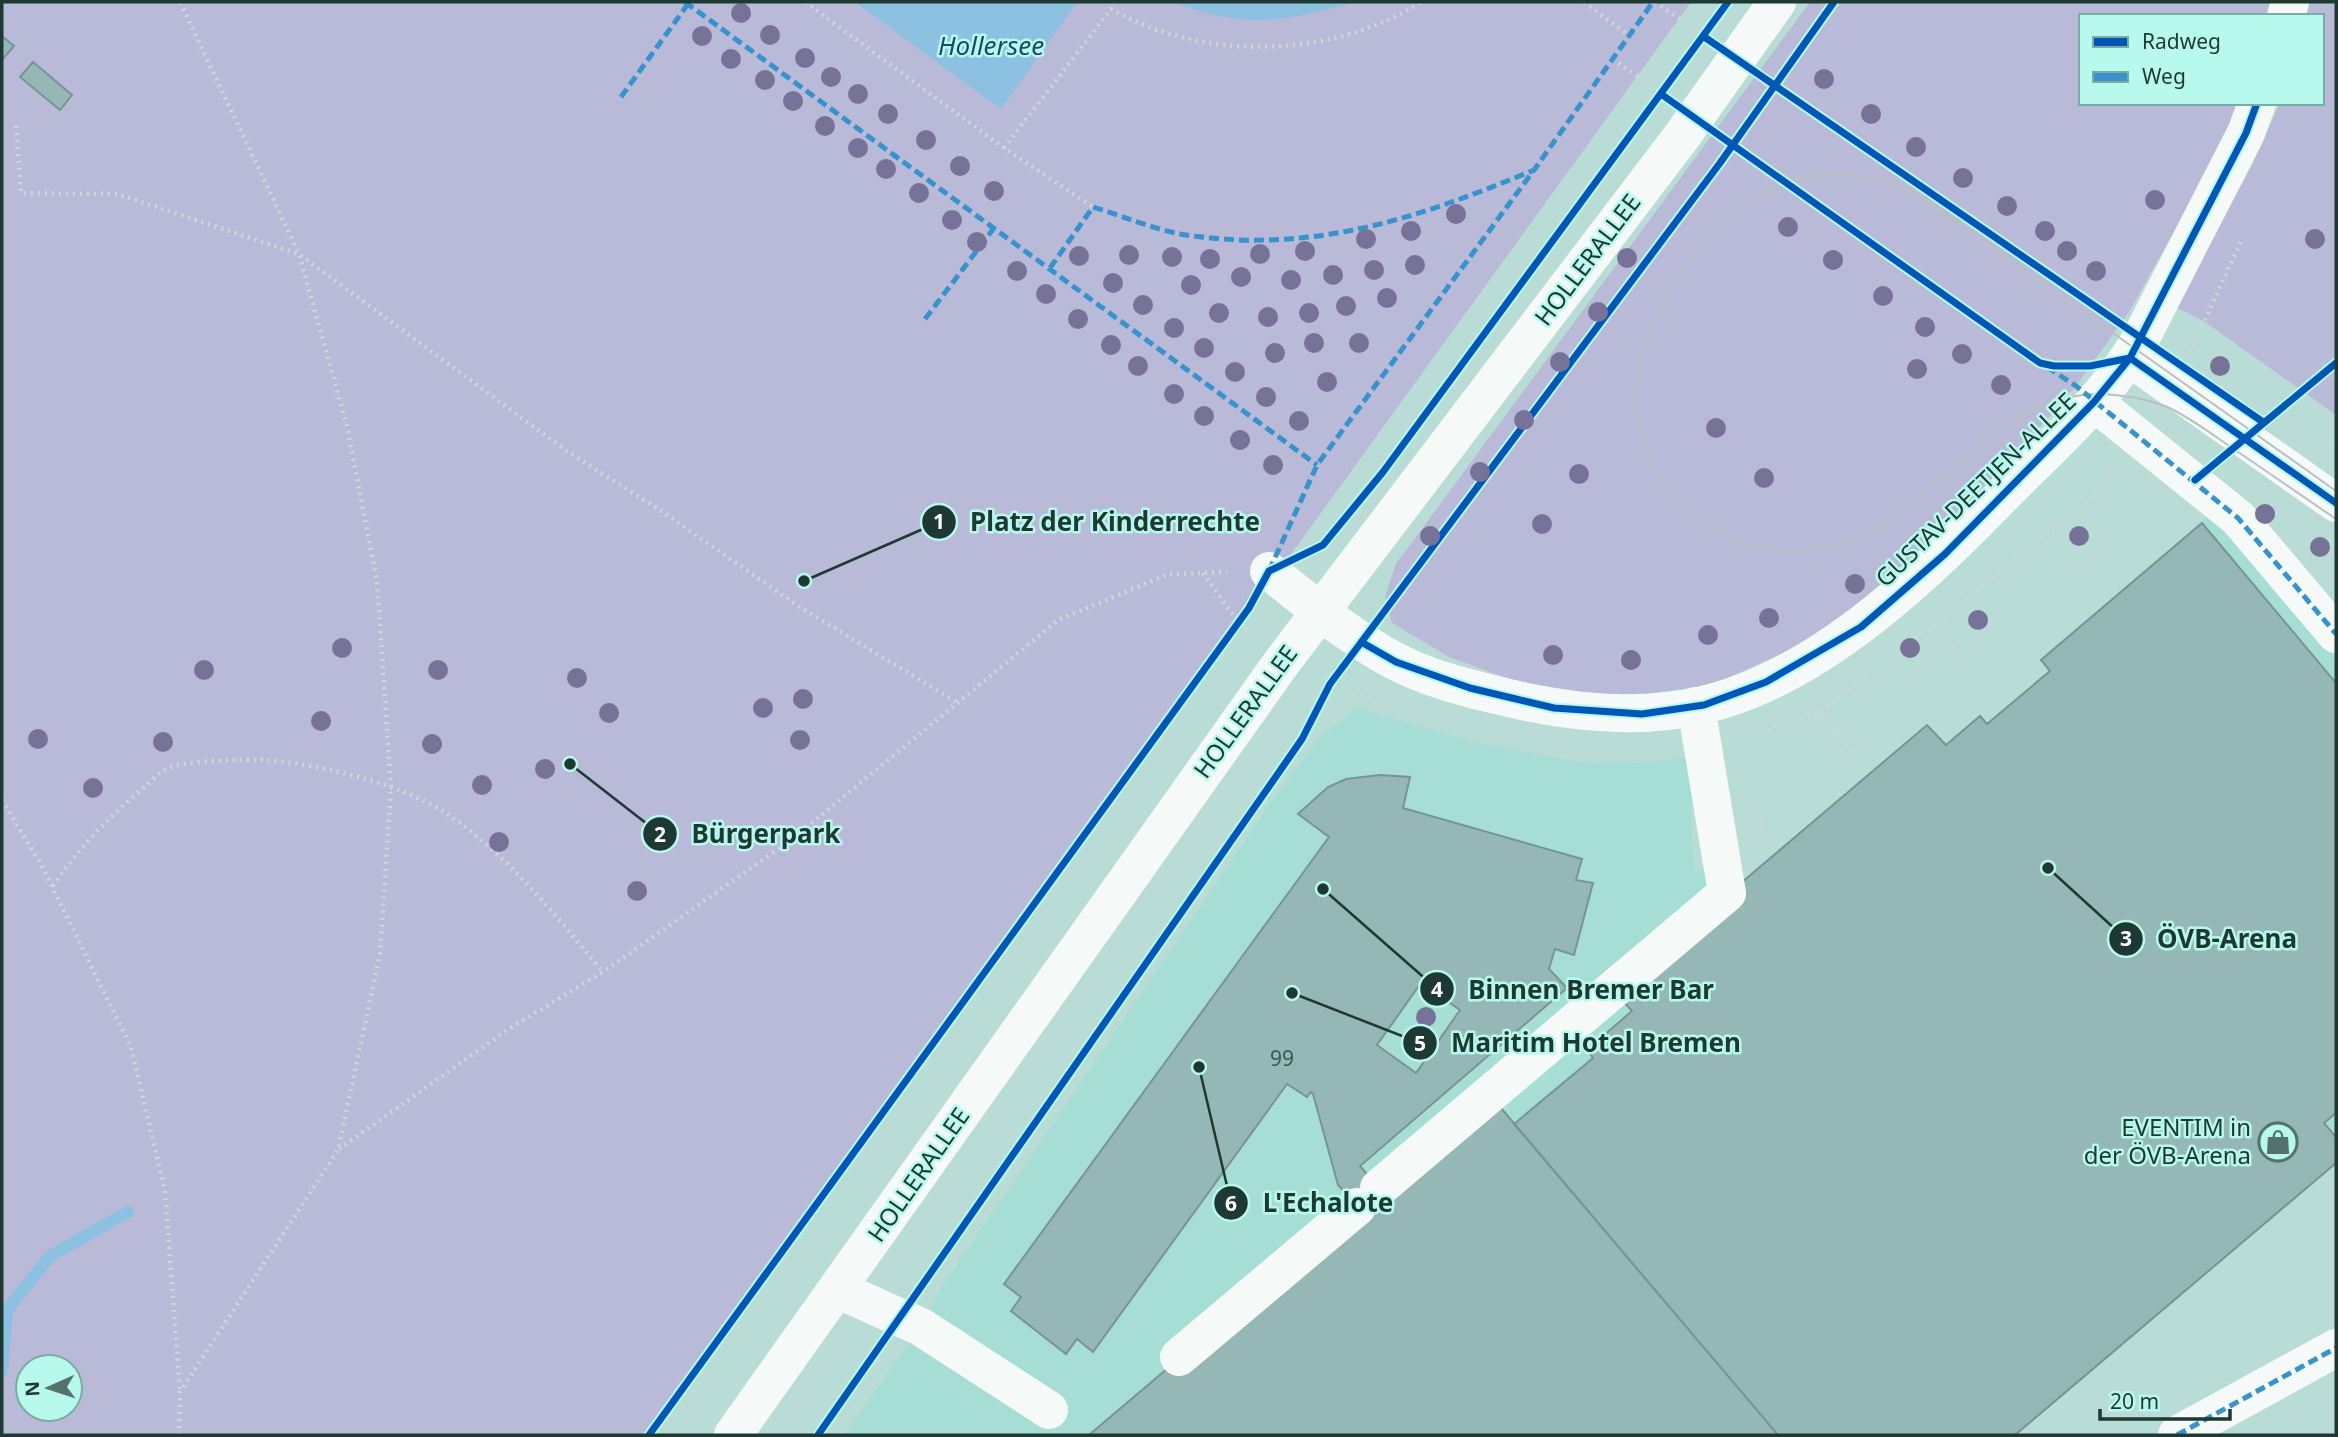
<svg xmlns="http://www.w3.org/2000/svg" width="2338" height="1437" viewBox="0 0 2338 1437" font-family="'Noto Sans',sans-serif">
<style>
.built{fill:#a6ded5}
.green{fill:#b8bad7;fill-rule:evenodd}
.water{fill:#8cc1e1}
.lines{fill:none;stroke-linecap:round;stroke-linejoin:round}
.stream{stroke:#8cc1e1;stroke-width:12}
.building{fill:#95b8b7;stroke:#789493;stroke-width:2;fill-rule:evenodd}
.path{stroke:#ced9d7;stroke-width:4.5;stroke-dasharray:2 5;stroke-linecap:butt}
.minor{stroke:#f5faf9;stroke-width:38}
.major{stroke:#f5faf9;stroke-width:38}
.tram{stroke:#b8c1bf;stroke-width:2}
.quiet{stroke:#3892ce;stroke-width:5;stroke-dasharray:10 5;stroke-linecap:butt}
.cycleway-casing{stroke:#b8f9ed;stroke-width:11}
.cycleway{stroke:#0057b8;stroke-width:7}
.tree{fill:#777298}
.labels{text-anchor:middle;stroke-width:5;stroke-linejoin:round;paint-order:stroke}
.number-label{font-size:21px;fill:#3c5855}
.street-label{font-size:24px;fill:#1e3834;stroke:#b8f9ed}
.poi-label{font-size:24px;fill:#1e3834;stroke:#b8f9ed;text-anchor:end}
.water-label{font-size:26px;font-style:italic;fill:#1b496a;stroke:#b8f9ed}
.leader{fill:none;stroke:#1e3834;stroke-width:2.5}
.callout-dot{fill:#1e3834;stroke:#b8f9ed;stroke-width:2.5}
.mark-label{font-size:21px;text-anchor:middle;font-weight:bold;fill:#fff}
.callout-label{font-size:26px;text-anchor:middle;font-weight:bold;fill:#1e3834;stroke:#b8f9ed;stroke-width:5;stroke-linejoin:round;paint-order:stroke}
</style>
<rect width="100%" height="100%" fill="#badcd6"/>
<path class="built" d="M 2210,514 L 2336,659 L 2336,1164 L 2016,1435 L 844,1435 L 921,1327 L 938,1293 L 1272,801 L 1322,735 L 1358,708 L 1480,743 L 1577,762 L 1643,763 L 1696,755 L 1691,816 L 1695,875 L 1721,853 L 1739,884 L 1927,725 L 1946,745 L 1980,716 L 1987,724 L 2050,672 Z"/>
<path class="green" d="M 2,2 L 1691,2 L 653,1435 L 2,1435 ZM 28,1367 L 70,1367 L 70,1409 L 28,1409 Z
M 1810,2 L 2273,2 L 2268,16 L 2081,16 L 2081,103 L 2240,103 L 2231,130 L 2129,312 L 2076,386 L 1988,487 L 1875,592 L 1798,646 L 1712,685 L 1614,698 L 1515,681 L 1449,657 L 1392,623 L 1385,596 L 1396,564 Z
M 2308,2 L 2336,2 L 2336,415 L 2205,322 L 2176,307 L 2251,167 L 2280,103 L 2322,103 L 2322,16 L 2307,16 Z"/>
<path class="water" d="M 855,2 L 1077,2 L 1001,109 Z
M 1173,2 L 1354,2 C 1288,22 1239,29 1173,2 Z"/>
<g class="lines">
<path class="stream" d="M 2,1371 L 7,1310 L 50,1256 L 128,1212"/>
</g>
<path class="building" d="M 2,36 L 14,46 L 2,60 Z
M 33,62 L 72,95 L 60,110 L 20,77 Z
M 2202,523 L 2336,683 L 2336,1113 L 2324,1123 L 2336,1137 L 2336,1163 L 2015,1435 L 1778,1435 L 1514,1124 L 1593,1058 L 1587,1050 L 1632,1011 L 1614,991 L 1927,725 L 1946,745 L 1980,716 L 1987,724 L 2050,671 L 2041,660 Z
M 1380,775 L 1410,777 L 1403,808 L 1582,859 L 1576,880 L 1593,883 L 1574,955 L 1555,949 L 1549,969 L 1567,988 L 1360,1166 L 1380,1189 L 1358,1207 L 1338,1185 L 1313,1094 L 1311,1092 L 1307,1097 L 1287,1084 L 1093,1352 L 1077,1339 L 1066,1354 L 1011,1311 L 1021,1297 L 1004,1284 L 1329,837 L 1298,814 L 1328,787 L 1346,779 ZM 1421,983 L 1460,1010 L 1416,1073 L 1377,1045 Z
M 1490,1095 L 1778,1435 L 1089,1435 Z"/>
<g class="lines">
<path class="path" d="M 805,2 L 1004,148 L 1093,207
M 1584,2 L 1630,36
M 1655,2 L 1703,35
M 1613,59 L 1661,93
M 16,126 L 21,193 L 117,194 L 299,254 L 568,452 L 657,508 L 798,606 L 958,703
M 1004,148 L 1111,9 C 1204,62 1331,59 1421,2
M 2190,352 L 2242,239
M 2319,436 L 2336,447
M 1203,573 L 1238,622 L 1253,636
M 1934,625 L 1962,657
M 1910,643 L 2089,501 L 2112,470
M 1321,680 L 1387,707
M 1818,713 L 1853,754
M 1768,730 L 1818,713 L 1872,672
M 2,800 L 41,864 L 131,1047 L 165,1191 L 180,1391
M 1760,820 L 1765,832
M 53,886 C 79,848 110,815 146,786 C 152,781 159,772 166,769 C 185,760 245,759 266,760 C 321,765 401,783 447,814 C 508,855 556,916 603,972
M 339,1149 L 510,1028 L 603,972 L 791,840 L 1058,620 L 1169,574 L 1227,572
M 179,1435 L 180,1392 L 338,1150 L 380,954 L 391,788 L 377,581 L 347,426 L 299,254 L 180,2"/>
<path class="minor" d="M 2286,16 L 2290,2
M 2130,358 L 2336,503
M 2094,402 L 2238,518 L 2336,634
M 1269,571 C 1309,602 1348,636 1393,660 C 1428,679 1471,689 1509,698 C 1572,713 1639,720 1703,705 C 1812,680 1916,584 1992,506 C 2043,453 2105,402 2142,336 L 2246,133 L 2257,103
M 1379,1188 L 1727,893 L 1696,706
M 839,1290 L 921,1327 L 1049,1410
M 1179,1357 L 1357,1207
M 2177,1435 L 2336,1348"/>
<path class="major" d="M 733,1435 L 1282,662 L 1682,136 L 1777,2"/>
<path class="tram" d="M 2336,491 L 1914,192 C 1842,161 1777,169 1720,225 C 1679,265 1647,317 1638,374 C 1630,426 1647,472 1685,507 C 1712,532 1746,548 1782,550 C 1815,551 1846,544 1875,529 C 1886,524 1896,514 1906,506 C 1968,459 2017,393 2102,394 C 2123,395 2144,398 2165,406 C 2186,415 2206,430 2225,443 C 2262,468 2299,494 2336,519"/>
<path class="quiet" d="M 685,2 L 1317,465
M 621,97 L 688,4
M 1050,268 L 1093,207 C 1123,216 1155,230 1186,235 C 1314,254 1418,218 1534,170
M 925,319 L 994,228
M 2047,367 L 2076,386 L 2238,518 L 2336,634
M 1269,571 L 1317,465 L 1534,170 L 1653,2
M 2177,1435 L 2336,1348"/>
<g class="cycleway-casing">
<path id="cycleway" d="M 1703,36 L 2263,422
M 1661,94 L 2040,363 L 2054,366 L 2090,366 L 2130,358
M 2130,358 L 2336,503
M 2195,480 L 2336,363
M 1363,643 L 1396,662 L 1470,688 L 1554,708 L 1642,714 L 1704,705 L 1766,682 L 1861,627 L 1945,554 L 2094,402 L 2130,358 L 2246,133 L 2257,103
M 649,1435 L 1249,608 L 1269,571 L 1323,545 L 1383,472 L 1728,2
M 818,1435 L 1302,739 L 1330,684 L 1720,163 L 1834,2"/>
</g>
<use href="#cycleway" class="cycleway"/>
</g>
<g class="tree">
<circle cx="741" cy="13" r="10"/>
<circle cx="770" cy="35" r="10"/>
<circle cx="702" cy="36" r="10"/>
<circle cx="805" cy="58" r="10"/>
<circle cx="731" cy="59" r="10"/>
<circle cx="831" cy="77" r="10"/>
<circle cx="1824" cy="79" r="10"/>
<circle cx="765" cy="80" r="10"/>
<circle cx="858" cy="94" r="10"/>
<circle cx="793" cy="101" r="10"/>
<circle cx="888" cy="114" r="10"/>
<circle cx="1871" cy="114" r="10"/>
<circle cx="825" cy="126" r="10"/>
<circle cx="926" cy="140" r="10"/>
<circle cx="1916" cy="147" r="10"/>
<circle cx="858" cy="148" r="10"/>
<circle cx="960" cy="166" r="10"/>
<circle cx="886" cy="169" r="10"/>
<circle cx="1963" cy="178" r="10"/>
<circle cx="994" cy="191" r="10"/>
<circle cx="919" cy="193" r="10"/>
<circle cx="2155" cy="200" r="10"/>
<circle cx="2007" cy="206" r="10"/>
<circle cx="1456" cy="214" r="10"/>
<circle cx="952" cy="220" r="10"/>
<circle cx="1788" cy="227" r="10"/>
<circle cx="1411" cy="231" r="10"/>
<circle cx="2045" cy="231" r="10"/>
<circle cx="1366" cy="239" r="10"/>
<circle cx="2315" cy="239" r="10"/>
<circle cx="977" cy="242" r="10"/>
<circle cx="1305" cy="251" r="10"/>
<circle cx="2067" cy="251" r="10"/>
<circle cx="1260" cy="254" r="10"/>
<circle cx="1129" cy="255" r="10"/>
<circle cx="1079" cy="256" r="10"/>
<circle cx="1172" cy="257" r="10"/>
<circle cx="1627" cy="258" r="10"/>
<circle cx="1210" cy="259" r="10"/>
<circle cx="1833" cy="260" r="10"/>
<circle cx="1415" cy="265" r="10"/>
<circle cx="1374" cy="270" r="10"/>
<circle cx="1017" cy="271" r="10"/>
<circle cx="2096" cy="271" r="10"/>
<circle cx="1333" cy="275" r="10"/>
<circle cx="1241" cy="277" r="10"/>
<circle cx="1291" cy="280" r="10"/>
<circle cx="1113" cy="283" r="10"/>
<circle cx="1191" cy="285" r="10"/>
<circle cx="1046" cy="294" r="10"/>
<circle cx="1883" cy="296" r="10"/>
<circle cx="1387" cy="298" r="10"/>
<circle cx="1143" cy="305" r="10"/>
<circle cx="1346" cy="306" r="10"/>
<circle cx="1598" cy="312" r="10"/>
<circle cx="1219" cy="313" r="10"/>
<circle cx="1309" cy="313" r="10"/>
<circle cx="1268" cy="317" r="10"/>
<circle cx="1078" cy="319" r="10"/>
<circle cx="1925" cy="327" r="10"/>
<circle cx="1174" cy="328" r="10"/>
<circle cx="1314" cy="343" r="10"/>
<circle cx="1359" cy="343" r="10"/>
<circle cx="1111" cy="345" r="10"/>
<circle cx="1204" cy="348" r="10"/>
<circle cx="1275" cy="353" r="10"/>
<circle cx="1962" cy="354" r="10"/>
<circle cx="1560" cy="362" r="10"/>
<circle cx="1138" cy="366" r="10"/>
<circle cx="2220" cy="366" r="10"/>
<circle cx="1917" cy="369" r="10"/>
<circle cx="1235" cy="372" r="10"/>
<circle cx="1327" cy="382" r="10"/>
<circle cx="2001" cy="385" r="10"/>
<circle cx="1174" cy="394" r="10"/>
<circle cx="1266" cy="397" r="10"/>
<circle cx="1204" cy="416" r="10"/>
<circle cx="1524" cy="420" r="10"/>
<circle cx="1299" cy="421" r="10"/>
<circle cx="1716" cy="428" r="10"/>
<circle cx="1240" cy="440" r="10"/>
<circle cx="1273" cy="465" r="10"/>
<circle cx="1480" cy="472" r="10"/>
<circle cx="1579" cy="474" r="10"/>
<circle cx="1764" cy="478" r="10"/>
<circle cx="2265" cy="514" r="10"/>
<circle cx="1542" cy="524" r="10"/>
<circle cx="1430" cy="536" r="10"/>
<circle cx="2079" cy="536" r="10"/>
<circle cx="2320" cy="547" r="10"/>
<circle cx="1855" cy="584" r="10"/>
<circle cx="1769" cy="618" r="10"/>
<circle cx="1978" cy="620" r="10"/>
<circle cx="1708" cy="635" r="10"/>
<circle cx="342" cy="648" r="10"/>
<circle cx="1910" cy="648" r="10"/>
<circle cx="1553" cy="655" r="10"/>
<circle cx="1631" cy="660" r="10"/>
<circle cx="204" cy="670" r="10"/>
<circle cx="438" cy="670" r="10"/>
<circle cx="577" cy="678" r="10"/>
<circle cx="803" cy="699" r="10"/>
<circle cx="763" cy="708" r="10"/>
<circle cx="609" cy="713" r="10"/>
<circle cx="321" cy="721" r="10"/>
<circle cx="38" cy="739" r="10"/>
<circle cx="800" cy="740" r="10"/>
<circle cx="163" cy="742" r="10"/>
<circle cx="432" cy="744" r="10"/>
<circle cx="545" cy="769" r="10"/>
<circle cx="482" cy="785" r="10"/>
<circle cx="93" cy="788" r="10"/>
<circle cx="499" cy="842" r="10"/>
<circle cx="637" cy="891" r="10"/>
<circle cx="1426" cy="1017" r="10"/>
</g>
<defs>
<g id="shop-ring" transform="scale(2.0125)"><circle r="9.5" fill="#b8f9ed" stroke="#55716d" stroke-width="1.5"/><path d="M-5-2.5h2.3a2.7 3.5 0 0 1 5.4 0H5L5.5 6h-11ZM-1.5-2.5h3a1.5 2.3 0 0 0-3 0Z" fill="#55716d"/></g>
</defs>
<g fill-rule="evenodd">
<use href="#shop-ring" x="2278" y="1142"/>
</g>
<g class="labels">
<g class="number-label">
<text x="1282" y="1066">99</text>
</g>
<g class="street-label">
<text transform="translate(1588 260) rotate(-53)" y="8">HOLLERALLEE</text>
<text transform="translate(1976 490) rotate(-44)" y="8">GUSTAV-DEETJEN-ALLEE</text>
<text transform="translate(1246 712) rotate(-54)" y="8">HOLLERALLEE</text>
<text transform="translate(919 1175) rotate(-55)" y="8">HOLLERALLEE</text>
</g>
<g class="poi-label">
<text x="2251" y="1136">EVENTIM in<tspan x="2251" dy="28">der ÖVB-Arena</tspan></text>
</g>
<g class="water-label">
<text x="991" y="55">Hollersee</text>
</g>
</g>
<path class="leader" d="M804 581L939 522M570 764L660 834M2048 868L2126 939M1323 889L1437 989M1292 993L1420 1043M1199 1067L1231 1203"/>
<g class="callout-dot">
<circle cx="804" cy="581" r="7"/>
<circle cx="570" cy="764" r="7"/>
<circle cx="2048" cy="868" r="7"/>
<circle cx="1323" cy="889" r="7"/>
<circle cx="1292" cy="993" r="7"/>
<circle cx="1199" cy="1067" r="7"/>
<circle cx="939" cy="522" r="18"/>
<circle cx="660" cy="834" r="18"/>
<circle cx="2126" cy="939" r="18"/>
<circle cx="1437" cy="989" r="18"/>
<circle cx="1420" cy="1043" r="18"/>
<circle cx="1231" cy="1203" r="18"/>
</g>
<g class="mark-label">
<text x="939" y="529">1</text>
<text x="660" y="842">2</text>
<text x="2126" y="946">3</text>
<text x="1437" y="997">4</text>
<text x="1420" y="1051">5</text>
<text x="1231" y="1211">6</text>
</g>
<g class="callout-label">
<text x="1115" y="531">Platz der Kinderrechte</text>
<text x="766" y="843">Bürgerpark</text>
<text x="2227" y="948">ÖVB-Arena</text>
<text x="1591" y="999">Binnen Bremer Bar</text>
<text x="1596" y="1052">Maritim Hotel Bremen</text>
<text x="1328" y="1212">L'Echalote</text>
</g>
<rect width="2338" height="1437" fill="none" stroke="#1e3834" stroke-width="7"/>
<rect x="2079" y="14" width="245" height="91" fill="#b8f9ed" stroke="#7aaca3" stroke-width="2"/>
<rect x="2093" y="37" width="35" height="10" fill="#0057b8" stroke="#7aaca3" stroke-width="2"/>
<text x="2142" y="49" font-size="21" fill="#1e3834">Radweg</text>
<rect x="2093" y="72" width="35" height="10" fill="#3892ce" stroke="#7aaca3" stroke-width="2"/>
<text x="2142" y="84" font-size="21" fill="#1e3834">Weg</text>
<g transform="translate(49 1388) rotate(267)"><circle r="33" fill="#b8f9ed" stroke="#7aaca3" stroke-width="2"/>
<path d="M0-5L12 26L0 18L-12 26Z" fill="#55716d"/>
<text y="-10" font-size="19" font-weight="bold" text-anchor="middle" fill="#1e3834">N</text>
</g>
<path d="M2100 1409v10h130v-10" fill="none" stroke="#1e3834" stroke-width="3.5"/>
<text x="2110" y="1409" font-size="21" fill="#1e3834" stroke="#b8f9ed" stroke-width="5" paint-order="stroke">20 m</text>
</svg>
